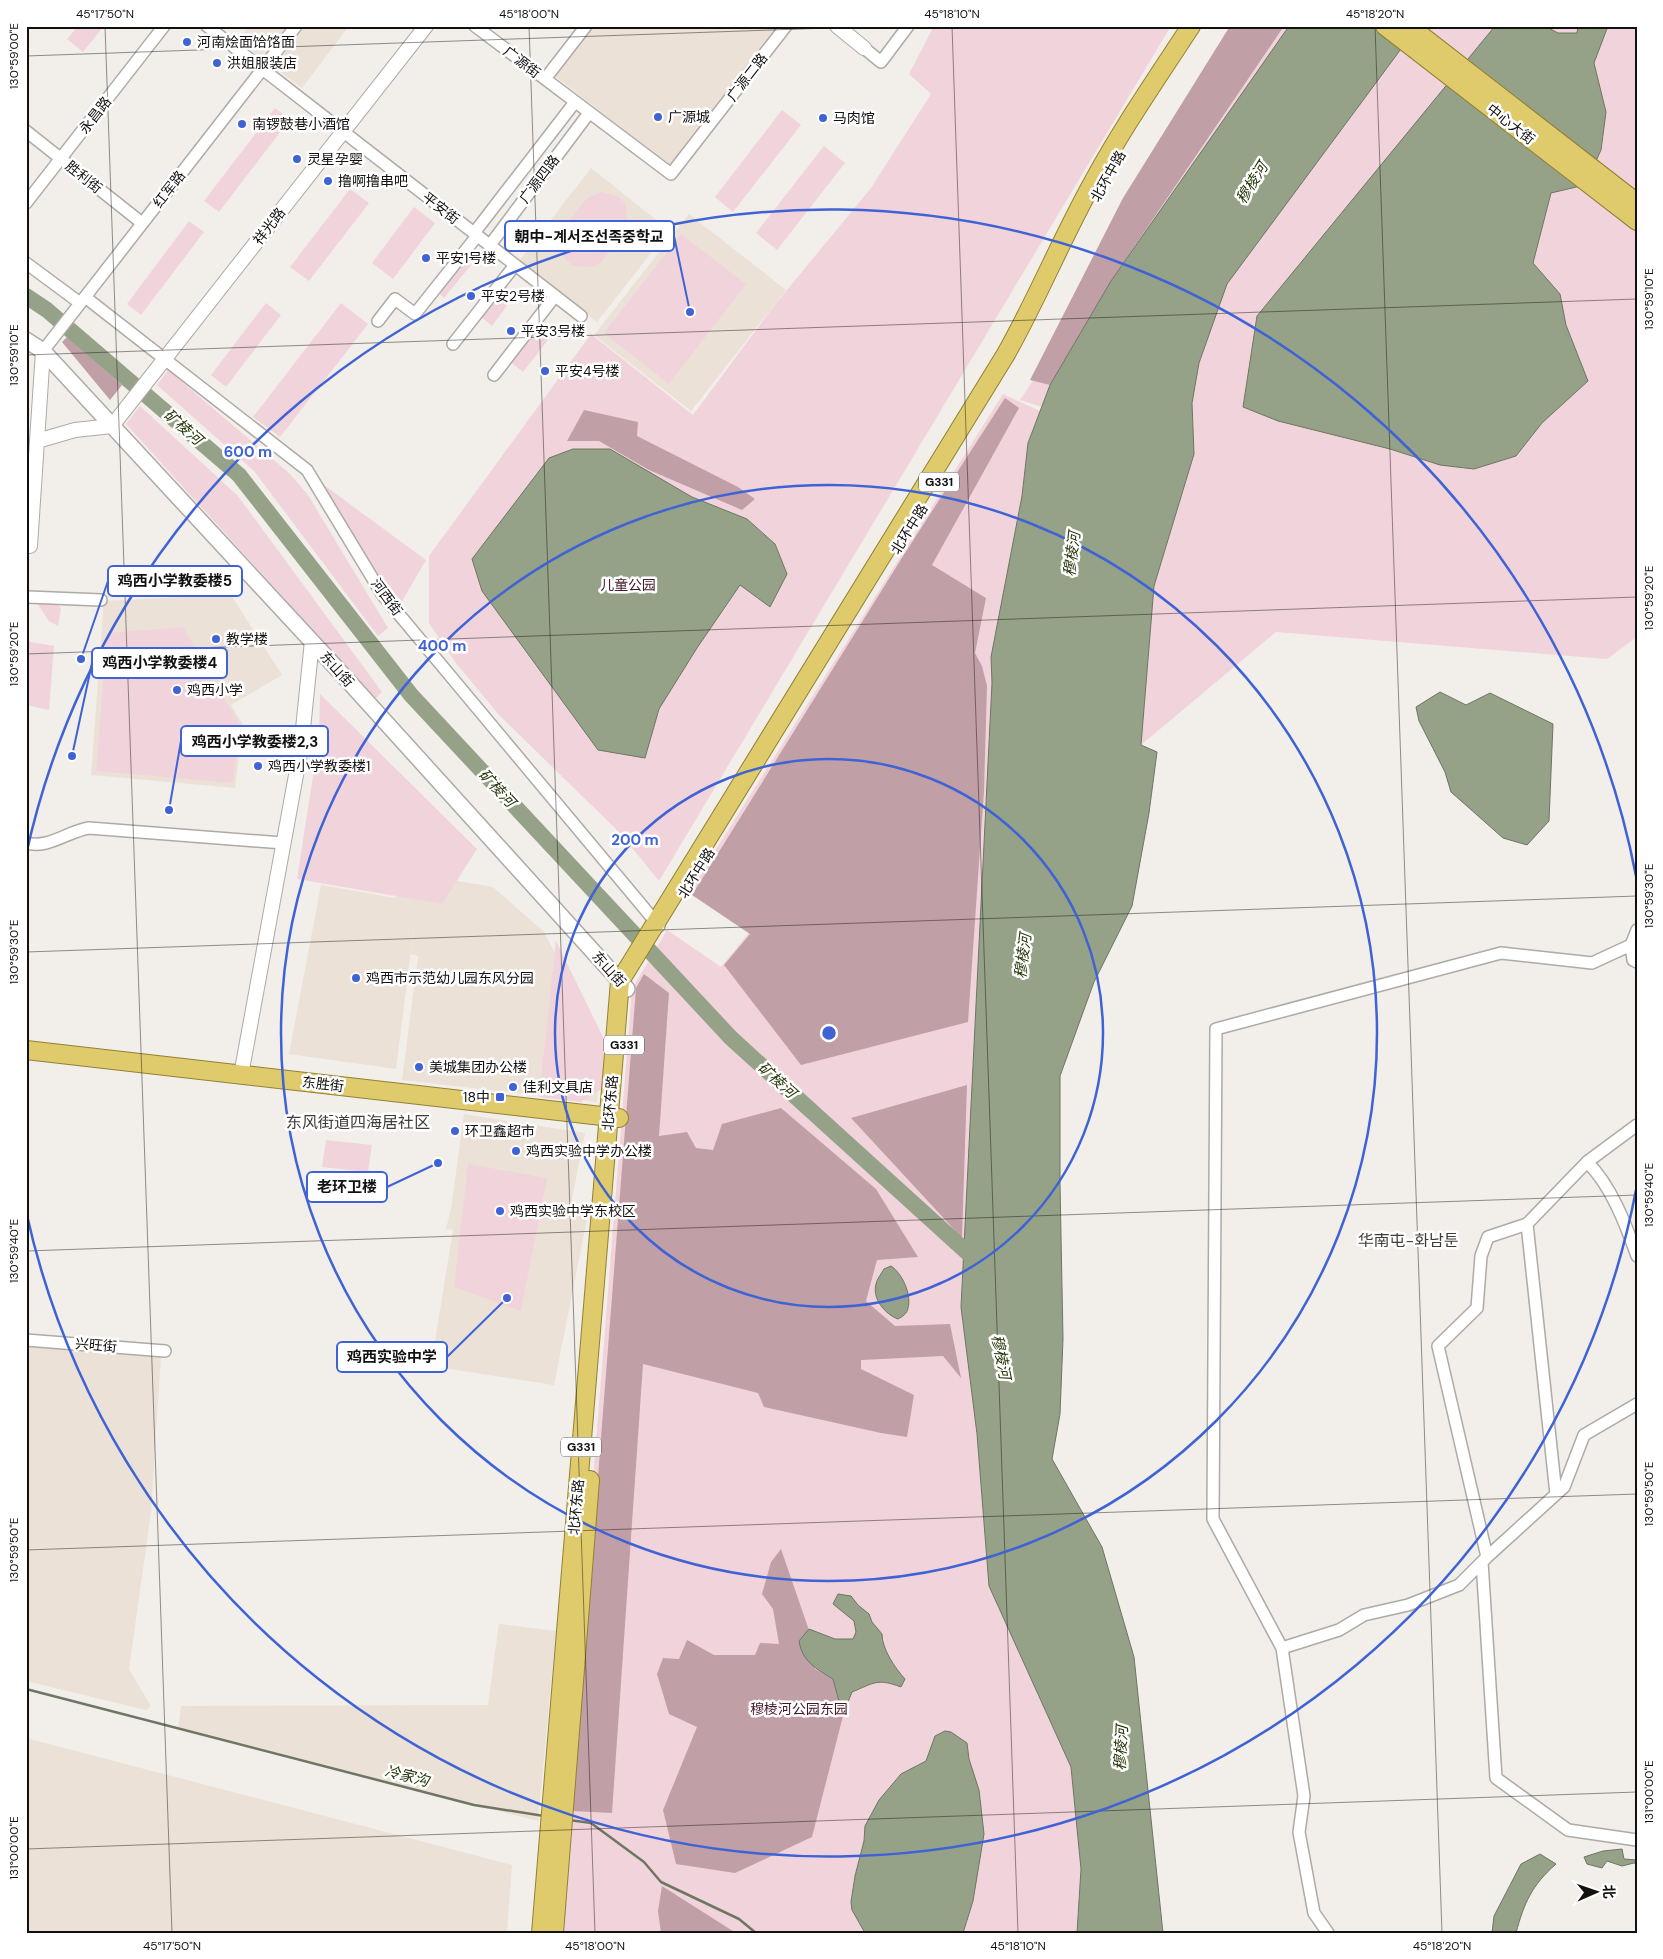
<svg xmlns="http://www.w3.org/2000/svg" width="1663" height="1959" viewBox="0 0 1663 1959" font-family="'DM Sans','Noto Sans SC','Noto Sans KR',sans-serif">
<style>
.built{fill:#ebe1d7}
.green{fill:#f1d4db}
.forest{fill:#c19fa7}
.water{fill:#95a287;stroke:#6e7663}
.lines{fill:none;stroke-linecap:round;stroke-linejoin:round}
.stream{stroke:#6e7663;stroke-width:2.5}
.river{stroke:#95a287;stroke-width:16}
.minor-casing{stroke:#aeaaa6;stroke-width:14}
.tertiary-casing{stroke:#aeaaa6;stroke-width:16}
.secondary-casing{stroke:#aeaaa6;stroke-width:18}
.trunk-casing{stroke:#928133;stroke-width:20}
.minor{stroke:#fff;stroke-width:11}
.tertiary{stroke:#fff;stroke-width:14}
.secondary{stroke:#fff;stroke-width:15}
.trunk{stroke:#dfcb6b;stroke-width:18}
.ticks{fill:none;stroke:#131110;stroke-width:1;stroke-opacity:0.45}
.ring{fill:none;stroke:#3f63d5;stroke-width:2.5}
.poi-dot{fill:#3f63d5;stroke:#fff;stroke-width:2}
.labels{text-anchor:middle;stroke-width:5;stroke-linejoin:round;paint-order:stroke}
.shield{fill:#fff;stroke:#5a5858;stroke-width:1}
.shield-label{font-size:12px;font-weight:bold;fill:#131110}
.poi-label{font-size:14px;fill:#131110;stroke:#fff;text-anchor:start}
.street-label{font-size:14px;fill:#131110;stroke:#fff}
.park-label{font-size:14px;fill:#461827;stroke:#fff}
.water-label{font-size:15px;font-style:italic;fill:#233507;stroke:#fff}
.quarter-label{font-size:16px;fill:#3f3c39;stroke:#fff}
.centre{fill:#3f63d5;stroke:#fff;stroke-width:2.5}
.ring-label{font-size:15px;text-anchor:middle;font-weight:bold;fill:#3f63d5;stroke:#fff;stroke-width:5;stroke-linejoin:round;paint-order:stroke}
.leader{fill:none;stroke:#3f63d5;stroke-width:2}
.callout-dot{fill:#3f63d5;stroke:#fff;stroke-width:2}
.callout{fill:#fff;stroke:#3f63d5;stroke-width:2}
.callout-label{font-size:15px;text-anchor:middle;font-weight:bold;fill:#131110}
.neatline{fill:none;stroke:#131110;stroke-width:2}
.ticks-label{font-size:12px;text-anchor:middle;fill:#131110}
</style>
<rect width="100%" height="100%" fill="#f2eeea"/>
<path class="built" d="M 248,26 L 349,26 L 302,88 L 238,40 Z
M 594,26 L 780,26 L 671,167 L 555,76 Z
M 591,168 L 669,230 L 597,322 L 519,261 Z
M 689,214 L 786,290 L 691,411 L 594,335 Z
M 219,576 L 282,675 L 231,705 L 243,725 L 235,788 L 91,775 L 104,601 L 185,597 Z
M 398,871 L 493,887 L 544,932 L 601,1041 L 597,1102 L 402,1080 L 418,956 L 411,954 L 416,911 L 396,1069 L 289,1054 L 321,885 L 395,898 Z
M 464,1114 L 585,1133 L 570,1209 L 588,1214 L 554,1385 L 431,1366 L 453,1230 L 446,1229 L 451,1209 Z
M 26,1344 L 161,1355 L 151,1512 L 129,1669 L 151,1706 L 146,1710 L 26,1681 Z
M 499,1624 L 556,1631 L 538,1821 L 178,1730 L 181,1706 L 488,1705 Z
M 26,1738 L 512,1865 L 507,1933 L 26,1933 Z"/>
<path class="green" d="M 78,26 L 104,26 L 83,52 L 67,39 Z
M 934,26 L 1171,26 L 659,881 L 620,833 L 499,715 L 456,663 L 429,623 L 429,556 L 591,334 L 693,415 L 773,307 L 871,188 L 931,94 L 909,74 Z
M 1232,26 L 1637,26 L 1637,637 L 1607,659 L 1276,632 L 1141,745 L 1154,586 L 1194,454 L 1020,400 L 1032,382 L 1133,184 Z
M 275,108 L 290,119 L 219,212 L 204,201 Z
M 782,110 L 801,125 L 733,212 L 715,197 Z
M 824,146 L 845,163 L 777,250 L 756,233 Z
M 350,189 L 369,203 L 309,281 L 290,267 Z
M 601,192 L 617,196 L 625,203 L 628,223 L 626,232 L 600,263 L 592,267 L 573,266 L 567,261 L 562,254 L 560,245 L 561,231 L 587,198 Z
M 414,207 L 435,223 L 393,279 L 372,263 Z
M 189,221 L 204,232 L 141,315 L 127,304 Z
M 681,234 L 746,284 L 669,384 L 604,333 Z
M 464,259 L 471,265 L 444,298 L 437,292 Z
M 505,285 L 515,295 L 492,326 L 480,316 Z
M 266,303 L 281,315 L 226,387 L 211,375 Z
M 341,303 L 368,324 L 280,437 L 253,417 Z
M 538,325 L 552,335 L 523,372 L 510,362 Z
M 168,370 L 289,473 L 308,495 L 388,628 L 378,636 L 254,471 L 157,385 Z
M 1003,394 L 1040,411 L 1028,443 L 1022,499 L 991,657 L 992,683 L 961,1307 L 977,1434 L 989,1586 L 1071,1767 L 1081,1869 L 1077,1933 L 557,1933 L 632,989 L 667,930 L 721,967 L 751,930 L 691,889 Z
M 140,406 L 238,496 L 382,692 L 375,699 L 126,424 Z
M 317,480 L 426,560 L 398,608 L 383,591 Z
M 55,602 L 61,608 L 58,626 L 49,621 L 37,603 Z
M 183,627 L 240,725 L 233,783 L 96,771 L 107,633 Z
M 26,639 L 31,642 L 54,646 L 49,710 L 26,705 Z
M 320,694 L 477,849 L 442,904 L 297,879 L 319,737 Z
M 556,941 L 604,1039 L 602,1089 L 581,1102 L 539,1097 Z
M 326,1140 L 372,1145 L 368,1172 L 322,1167 Z
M 468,1164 L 547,1178 L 521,1311 L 454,1287 Z"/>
<path class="forest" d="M 1230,26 L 1284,26 L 1111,281 L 1050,385 L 1030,380 L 1123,198 Z
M 67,337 L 122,385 L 110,400 L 62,342 Z
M 1005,398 L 1019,408 L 932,565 L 986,598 L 975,653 L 982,666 L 987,686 L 984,791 L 968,1022 L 801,1065 L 724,965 L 750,934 L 692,895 L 905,553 Z
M 584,410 L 638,422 L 637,436 L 738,487 L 755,499 L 742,510 L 649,470 L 599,441 L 567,441 Z
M 644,974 L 669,993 L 659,1136 L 687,1132 L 696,1148 L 713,1150 L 722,1124 L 781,1108 L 876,1189 L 918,1257 L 877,1260 L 866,1301 L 895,1326 L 950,1324 L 961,1378 L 943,1356 L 861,1360 L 861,1369 L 914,1395 L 907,1437 L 881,1433 L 764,1407 L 758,1393 L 643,1364 L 612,1813 L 572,1811 L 636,988 Z
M 967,1085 L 962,1238 L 851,1118 Z
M 781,1549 L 812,1639 L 815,1669 L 833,1679 L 843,1716 L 812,1837 L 735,1873 L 676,1864 L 663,1810 L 697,1727 L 669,1714 L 657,1674 L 663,1658 L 679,1659 L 687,1640 L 714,1655 L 755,1655 L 760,1643 L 779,1644 L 773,1609 L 762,1594 L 771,1562 Z
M 662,1886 L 736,1933 L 661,1933 L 658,1911 Z"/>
<path class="water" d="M 1289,26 L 1418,26 L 1227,284 L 1199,363 L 1192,403 L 1194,454 L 1154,586 L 1141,745 L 1157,752 L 1149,813 L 1132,906 L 1094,982 L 1060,1076 L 1060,1184 L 1063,1339 L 1060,1414 L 1052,1459 L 1102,1547 L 1134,1657 L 1163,1933 L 1077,1933 L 1081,1869 L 1071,1767 L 989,1586 L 977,1434 L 961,1307 L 992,683 L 991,657 L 1022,496 L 1028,443 L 1050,385 L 1111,281 Z
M 1495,26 L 1545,26 L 1558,33 L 1577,33 L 1578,26 L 1608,26 L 1594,63 L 1606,112 L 1601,150 L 1585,185 L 1551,193 L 1533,263 L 1560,294 L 1566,325 L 1588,381 L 1542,423 L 1516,456 L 1474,469 L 1440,465 L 1390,449 L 1278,421 L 1243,407 L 1257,316 Z
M 573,449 L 610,449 L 692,497 L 747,519 L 775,544 L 787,574 L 770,607 L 740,585 L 697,648 L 659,709 L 645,758 L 598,750 L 482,591 L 472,559 L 549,458 Z
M 1440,692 L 1466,705 L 1490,693 L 1553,724 L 1549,821 L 1527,845 L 1503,838 L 1451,792 L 1445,772 L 1419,721 L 1416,707 Z
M 891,1266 C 902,1273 912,1295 908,1308 C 907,1314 903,1316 898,1319 C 885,1314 872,1299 876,1284 C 877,1279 881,1274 884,1269 Z
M 838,1594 L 851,1596 L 858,1605 L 869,1614 L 872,1622 L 882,1634 C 882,1649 895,1668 905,1679 L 901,1687 C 877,1678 874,1683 852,1692 L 848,1702 L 840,1705 L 833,1679 C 816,1669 802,1661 799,1641 L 809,1629 L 835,1639 L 853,1639 L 856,1632 L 854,1621 L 833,1604 Z
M 945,1731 L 951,1732 L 967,1743 L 969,1759 L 979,1790 L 984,1834 L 973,1901 L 963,1933 L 865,1933 L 852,1910 L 851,1902 L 855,1876 L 864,1841 L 865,1826 L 879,1800 L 901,1774 L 926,1761 L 935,1736 Z
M 1622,1849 L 1624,1859 L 1637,1860 L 1637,1864 L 1634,1863 L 1622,1866 L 1607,1861 L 1602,1868 L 1587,1864 L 1584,1857 L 1603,1851 Z
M 1540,1854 L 1556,1864 C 1532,1885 1524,1903 1516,1933 L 1492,1933 L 1494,1916 L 1521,1864 Z"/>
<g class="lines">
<path class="stream" d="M 26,1689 L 474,1805 L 544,1816
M 569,1820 L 591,1823 L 644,1862 L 661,1882 L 739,1919 L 756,1933"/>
<path class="river" d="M 26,296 L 47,310 L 239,475 L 411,695 L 731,1038 L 980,1264"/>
<g class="minor-casing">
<path id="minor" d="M 207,26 L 581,316
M 475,26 L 671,174 L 786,26
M 864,48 L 881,62 L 908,26
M 545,79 L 586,26
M 26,131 L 142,223
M 26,203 L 164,26
M 474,233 L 575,102
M 490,245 L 589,113
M 26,263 L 80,303
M 85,297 L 307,470 L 382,594 L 659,926
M 378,321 L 395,299 L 415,314 L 477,236
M 453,344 L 515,265
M 43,351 L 296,26
M 494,375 L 555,296
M 28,597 L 101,600
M 26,843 C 49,849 68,831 89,828 L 283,843
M 1637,930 L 1631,945 L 1633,960 L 1637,962
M 1587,1162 C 1611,1185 1626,1225 1637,1256
M 1527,1224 L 1556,1494
M 26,1340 L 165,1351
M 1487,1557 L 1564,1487 L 1584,1435 L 1637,1404
M 1482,1562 L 1496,1778 L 1568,1830 L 1637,1840
M 1282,1648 L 1213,1519 L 1216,1029 L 1501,953 L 1592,963 L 1631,945
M 1328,1933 L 1314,1913 L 1299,1832 L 1304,1796 L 1282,1648 L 1339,1630 L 1364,1615 L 1408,1605 L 1459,1585 L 1487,1557 L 1438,1346 L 1477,1308 L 1481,1256 L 1488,1237 L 1527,1224 L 1587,1162 L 1637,1125"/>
</g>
<g class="tertiary-casing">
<path id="tertiary" d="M 837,26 L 864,48
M 37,441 L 75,430 L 112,426 L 426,26
M 26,546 L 30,546 L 43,351
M 241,1075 L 301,748 L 312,641"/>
</g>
<g class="secondary-casing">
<path id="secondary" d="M 26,340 L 43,351 L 341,673 L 627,989"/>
</g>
<g class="trunk-casing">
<path id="trunk" d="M 1385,26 L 1637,221
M 1409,26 L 1637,203
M 26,1050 L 619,1118
M 541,1933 L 620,981 L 1006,354 C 1037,299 1061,240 1092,184 C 1121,130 1157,78 1191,26
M 554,1933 L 590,1480"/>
</g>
<use href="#minor" class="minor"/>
<use href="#tertiary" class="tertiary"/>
<use href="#secondary" class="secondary"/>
<use href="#trunk" class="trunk"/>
</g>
<path class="ticks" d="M 105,26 L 172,1933M 529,26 L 595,1933M 952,26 L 1018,1933M 1375,26 L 1442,1933M 26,56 L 886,26M 26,355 L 1637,299M 26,654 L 1637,597M 26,952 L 1637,896M 26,1251 L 1637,1195M 26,1550 L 1637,1494M 26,1849 L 1637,1792"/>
<g class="ring">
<circle cx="829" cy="1033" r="274"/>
<circle cx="829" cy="1033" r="548"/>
<path d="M1636 1190A822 822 0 0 1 26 1211M26 855A822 822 0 0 1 1636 876"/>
</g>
<g class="poi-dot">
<circle cx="187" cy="42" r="5"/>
<circle cx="217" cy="63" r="5"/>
<circle cx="658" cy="117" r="5"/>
<circle cx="823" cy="118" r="5"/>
<circle cx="242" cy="124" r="5"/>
<circle cx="297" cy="159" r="5"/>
<circle cx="328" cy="181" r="5"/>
<circle cx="426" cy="258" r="5"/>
<circle cx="471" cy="296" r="5"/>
<circle cx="511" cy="331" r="5"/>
<circle cx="545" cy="371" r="5"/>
<circle cx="216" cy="639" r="5"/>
<circle cx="177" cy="690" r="5"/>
<circle cx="258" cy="766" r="5"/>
<circle cx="356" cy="978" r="5"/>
<circle cx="419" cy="1067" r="5"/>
<circle cx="513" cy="1087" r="5"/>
<rect x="495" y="1092" width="10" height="10" rx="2.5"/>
<circle cx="455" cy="1131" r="5"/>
<circle cx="516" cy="1151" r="5"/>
<circle cx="500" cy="1211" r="5"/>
</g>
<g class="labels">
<g class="shield">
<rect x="919" y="472.5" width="40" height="19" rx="4"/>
<rect x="604" y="1035.5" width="40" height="19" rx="4"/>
<rect x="561" y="1437.5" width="40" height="19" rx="4"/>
</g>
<g class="shield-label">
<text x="939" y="486">G331</text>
<text x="624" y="1049">G331</text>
<text x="581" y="1451">G331</text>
</g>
<g class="poi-label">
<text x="197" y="47">河南烩面饸饹面</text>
<text x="227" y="68">洪姐服装店</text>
<text x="668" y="122">广源城</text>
<text x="833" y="123">马肉馆</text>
<text x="252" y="129">南锣鼓巷小酒馆</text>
<text x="307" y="164">灵星孕婴</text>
<text x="338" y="186">撸啊撸串吧</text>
<text x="436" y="263">平安1号楼</text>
<text x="481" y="301">平安2号楼</text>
<text x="521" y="336">平安3号楼</text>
<text x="555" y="376">平安4号楼</text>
<text x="226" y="644">教学楼</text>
<text x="187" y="695">鸡西小学</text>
<text x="268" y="771">鸡西小学教委楼1</text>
<text x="366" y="983">鸡西市示范幼儿园东风分园</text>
<text x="429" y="1072">美城集团办公楼</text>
<text x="523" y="1092">佳利文具店</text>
<text x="490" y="1102" text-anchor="end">18中</text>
<text x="465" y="1136">环卫鑫超市</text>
<text x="526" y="1156">鸡西实验中学办公楼</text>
<text x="510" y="1216">鸡西实验中学东校区</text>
</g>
<g class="street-label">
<text transform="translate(522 62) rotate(37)" y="5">广源街</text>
<text transform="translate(747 77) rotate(-52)" y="5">广源二路</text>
<text transform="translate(95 115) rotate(-52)" y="5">永昌路</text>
<text transform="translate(1511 124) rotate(38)" y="5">中心大街</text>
<text transform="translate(1108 176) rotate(-61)" y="5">北环中路</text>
<text transform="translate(84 177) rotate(39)" y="5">胜利街</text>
<text transform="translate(539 179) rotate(-53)" y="5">广源四路</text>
<text transform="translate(169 189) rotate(-52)" y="5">红军路</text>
<text transform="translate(441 208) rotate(38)" y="5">平安街</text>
<text transform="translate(269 226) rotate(-52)" y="5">祥光路</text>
<text transform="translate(909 529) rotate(-58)" y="5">北环中路</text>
<text transform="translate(387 597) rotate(54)" y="5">河西街</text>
<text transform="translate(337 669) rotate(48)" y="5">东山街</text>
<text transform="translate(696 873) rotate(-58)" y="5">北环中路</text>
<text transform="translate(609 969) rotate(48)" y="5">东山街</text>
<text transform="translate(323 1084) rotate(7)" y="5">东胜街</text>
<text transform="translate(610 1103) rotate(-85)" y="5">北环东路</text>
<text transform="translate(96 1345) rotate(5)" y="5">兴旺街</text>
<text transform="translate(576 1507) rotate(-85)" y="5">北环东路</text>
</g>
<g class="park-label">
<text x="628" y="590">儿童公园</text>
<text x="799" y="1714">穆棱河公园东园</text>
</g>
<g class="water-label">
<text transform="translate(1252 183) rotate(-58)" y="5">穆棱河</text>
<text transform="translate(183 427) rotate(41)" y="5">矿棱河</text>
<text transform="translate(1072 554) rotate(-83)" y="5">穆棱河</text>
<text transform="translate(497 788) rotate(47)" y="5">矿棱河</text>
<text transform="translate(1023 956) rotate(-83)" y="5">穆棱河</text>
<text transform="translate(777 1080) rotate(42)" y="5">矿棱河</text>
<text transform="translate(1001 1357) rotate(79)" y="5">穆棱河</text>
<text transform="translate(1121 1748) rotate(-87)" y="5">穆棱河</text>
<text transform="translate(407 1776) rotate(14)" y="5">冷家沟</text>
</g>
<g class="quarter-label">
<text x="358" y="1128">东风街道四海居社区</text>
<text x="1408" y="1246">华南屯-화남툰</text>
</g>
</g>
<circle cx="829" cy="1033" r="8" class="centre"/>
<g class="ring-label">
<text x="248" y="457">600 m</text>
<text x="442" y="651">400 m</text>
<text x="635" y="845">200 m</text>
</g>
<path class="leader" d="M690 312L674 236M81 659L108 581M72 756L92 663M169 810L181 741M438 1163L387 1187M507 1298L447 1357"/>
<g class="callout-dot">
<circle cx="690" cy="312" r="5"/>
<circle cx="81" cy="659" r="5"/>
<circle cx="72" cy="756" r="5"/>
<circle cx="169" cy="810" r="5"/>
<circle cx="438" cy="1163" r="5"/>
<circle cx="507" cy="1298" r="5"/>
</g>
<g class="callout">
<rect x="505" y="221" width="169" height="30" rx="5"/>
<rect x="108" y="566" width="134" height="30" rx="5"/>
<rect x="92" y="648" width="135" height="30" rx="5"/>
<rect x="181" y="726" width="147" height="30" rx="5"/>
<rect x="307" y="1172" width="80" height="30" rx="5"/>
<rect x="337" y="1342" width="110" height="30" rx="5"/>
</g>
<g class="callout-label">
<text x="589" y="242">朝中-계서조선족중학교</text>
<text x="175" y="586">鸡西小学教委楼5</text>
<text x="160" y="668">鸡西小学教委楼4</text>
<text x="255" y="747">鸡西小学教委楼2,3</text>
<text x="347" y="1192">老环卫楼</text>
<text x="392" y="1362">鸡西实验中学</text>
</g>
<rect width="1663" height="1959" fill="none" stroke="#ffffff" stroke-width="55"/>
<g transform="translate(1596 1892) rotate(88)" stroke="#ffffff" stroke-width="4" paint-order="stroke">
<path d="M0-4L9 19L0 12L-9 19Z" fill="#131110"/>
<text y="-8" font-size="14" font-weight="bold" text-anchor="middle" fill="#131110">北</text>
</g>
<rect x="28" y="28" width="1608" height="1904" class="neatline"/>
<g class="ticks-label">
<text x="105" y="18">45°17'50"N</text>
<text x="529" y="18">45°18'00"N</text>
<text x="952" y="18">45°18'10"N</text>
<text x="1375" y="18">45°18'20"N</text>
<text transform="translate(14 56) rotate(-90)" y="4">130°59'00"E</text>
<text transform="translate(1649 299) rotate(-90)" y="4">130°59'10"E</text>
<text transform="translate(14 355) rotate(-90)" y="4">130°59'10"E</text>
<text transform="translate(1649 598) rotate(-90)" y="4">130°59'20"E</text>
<text transform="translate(14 654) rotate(-90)" y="4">130°59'20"E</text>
<text transform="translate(1649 896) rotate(-90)" y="4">130°59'30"E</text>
<text transform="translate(14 952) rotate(-90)" y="4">130°59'30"E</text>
<text transform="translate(1649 1195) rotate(-90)" y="4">130°59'40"E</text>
<text transform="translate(14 1251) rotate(-90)" y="4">130°59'40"E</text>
<text transform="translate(1649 1494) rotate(-90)" y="4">130°59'50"E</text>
<text transform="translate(14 1550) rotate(-90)" y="4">130°59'50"E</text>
<text transform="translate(1649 1792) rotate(-90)" y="4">131°00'00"E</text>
<text transform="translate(14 1848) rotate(-90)" y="4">131°00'00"E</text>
<text x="172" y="1950">45°17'50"N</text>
<text x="595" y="1950">45°18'00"N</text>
<text x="1018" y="1950">45°18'10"N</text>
<text x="1442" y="1950">45°18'20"N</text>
</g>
</svg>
